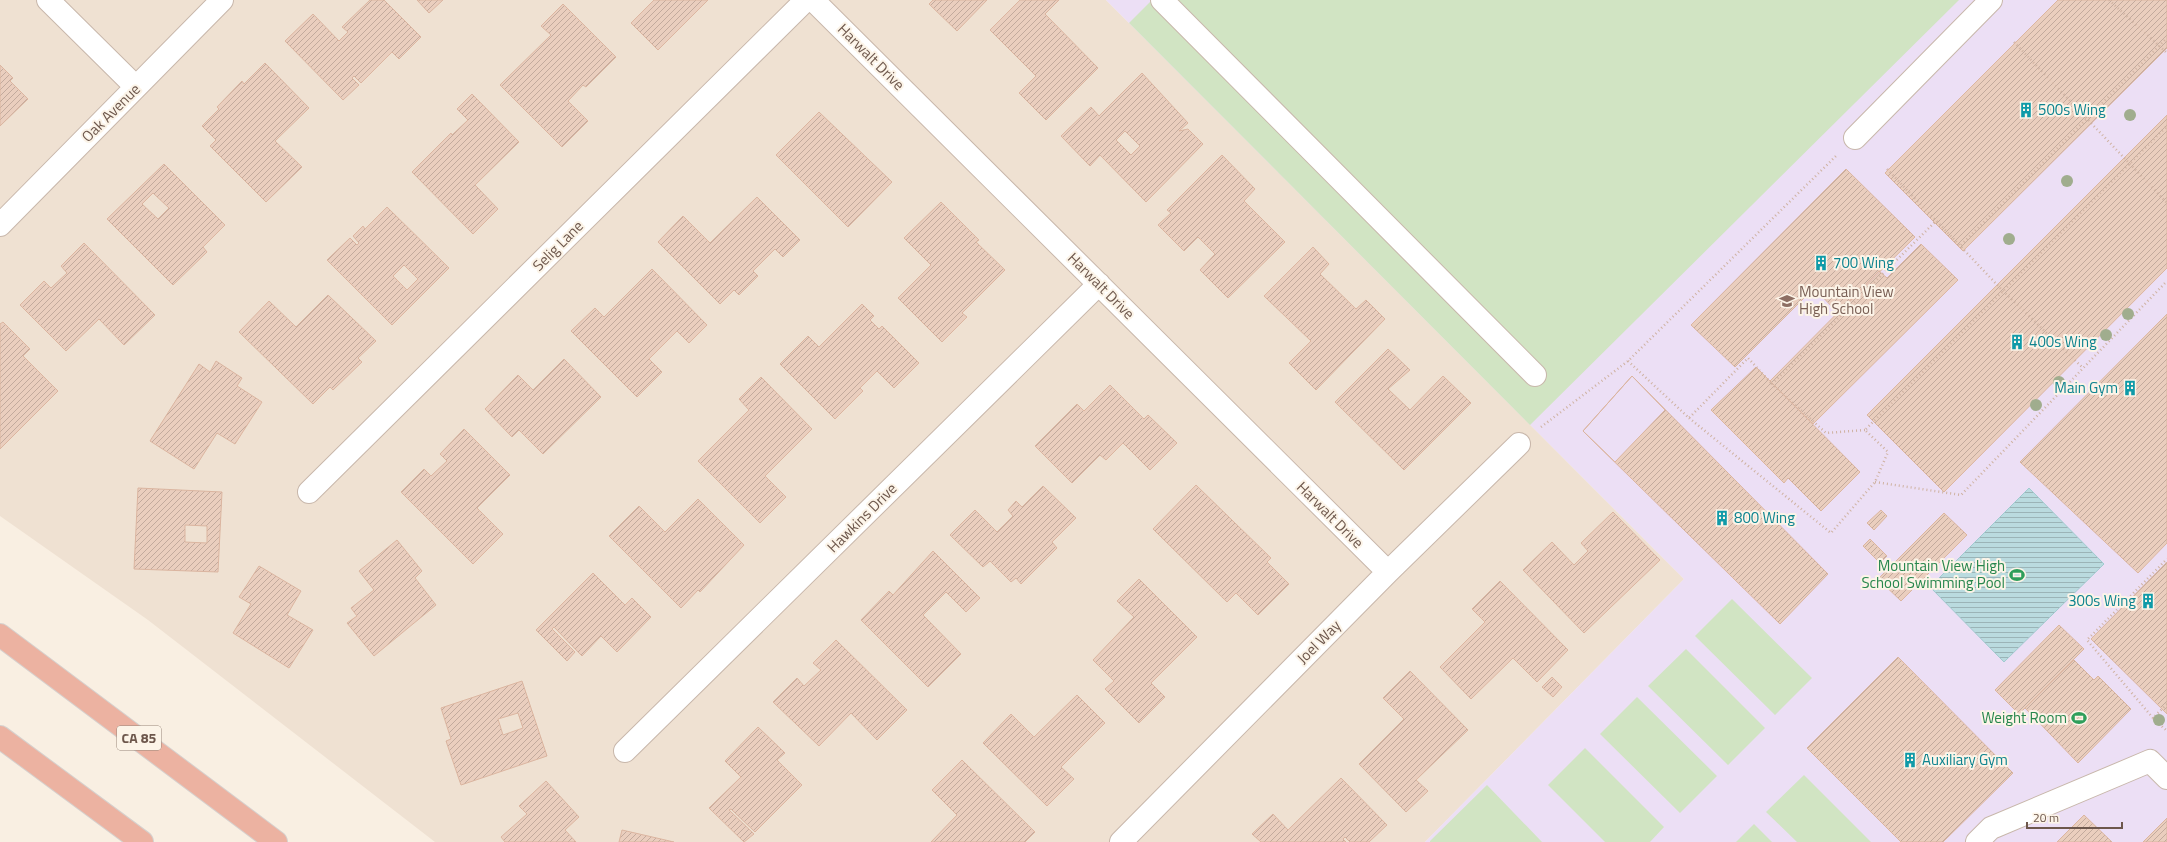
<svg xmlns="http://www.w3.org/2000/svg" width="2167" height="842" viewBox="0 0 2167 842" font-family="'Titillium Web',sans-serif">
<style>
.residential{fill:#efe1d2}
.education{fill:#ecdff5}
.park{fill:#d1e4c3}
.water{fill:url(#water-rules);stroke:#a1cad0}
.building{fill:url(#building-hatch);stroke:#dbb5a0;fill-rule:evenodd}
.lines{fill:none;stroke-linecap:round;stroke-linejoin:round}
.minor-casing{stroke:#c8b7ab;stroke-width:24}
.highway-casing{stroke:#d6d0cd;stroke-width:24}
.path{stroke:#cfb2a1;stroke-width:2.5;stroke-dasharray:1 3;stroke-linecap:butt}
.minor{stroke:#fff;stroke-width:22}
.highway{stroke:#ecb2a1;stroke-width:22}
.tree{fill:#a0ad8e}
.labels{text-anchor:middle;stroke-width:4;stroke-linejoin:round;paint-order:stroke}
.shield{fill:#fcf4e8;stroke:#98867b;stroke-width:1}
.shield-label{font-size:14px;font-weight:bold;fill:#6d574c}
.street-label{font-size:15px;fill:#6d574c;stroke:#fcf4e8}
.culture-label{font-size:15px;fill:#0d838f;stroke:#fcf4e8;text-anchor:start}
.education-label{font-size:15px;fill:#785e54;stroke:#fcf4e8;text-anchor:start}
.leisure-label{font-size:15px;fill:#27864d;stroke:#fcf4e8;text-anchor:end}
</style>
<defs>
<pattern id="water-rules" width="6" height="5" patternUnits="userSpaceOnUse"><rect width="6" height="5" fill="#badbdf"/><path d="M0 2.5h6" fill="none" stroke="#9bb4b7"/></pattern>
<pattern id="building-hatch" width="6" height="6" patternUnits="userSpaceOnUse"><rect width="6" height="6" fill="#eacebe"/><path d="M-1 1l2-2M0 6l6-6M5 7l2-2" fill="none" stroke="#c2aa9d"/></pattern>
</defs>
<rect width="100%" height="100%" fill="#f9efe2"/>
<path class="residential" d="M 0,0 L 1106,0 L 1684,579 L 1425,842 L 435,842 L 148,620 L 0,516 Z"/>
<path class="education" d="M 1106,0 L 2167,0 L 2167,842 L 1425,842 L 1684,579 Z"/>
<path class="park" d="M 1152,0 L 1959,0 L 1530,425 L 1129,23 Z
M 1732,599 L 1812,678 L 1775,715 L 1695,636 Z
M 1686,649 L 1765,728 L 1728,765 L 1648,686 Z
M 1637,697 L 1717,776 L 1680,813 L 1600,734 Z
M 1585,748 L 1664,827 L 1650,842 L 1605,842 L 1548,785 Z
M 1804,775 L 1871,842 L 1797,842 L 1766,812 Z
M 1487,785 L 1542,842 L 1430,842 L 1430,841 Z
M 1754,824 L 1772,842 L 1736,842 Z"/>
<path class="water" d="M 2029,488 L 2104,564 L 2004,662 L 1930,587 Z"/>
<path class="building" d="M 370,0 L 384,0 L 421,37 L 399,59 L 392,52 L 361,83 L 354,76 L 352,78 L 359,85 L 343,100 L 285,41 L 313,14 L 339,41 L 348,32 L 342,27 Z
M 417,0 L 443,0 L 429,13 Z
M 654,0 L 708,0 L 658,50 L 631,23 Z
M 933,0 L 987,0 L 957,31 L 929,4 Z
M 1020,0 L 1059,0 L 1045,14 L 1098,68 L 1046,120 L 1019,93 L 1036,76 L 990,30 Z
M 2058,0 L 2167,0 L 2167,48 L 1963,251 L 1885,173 Z
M 563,4 L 616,57 L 586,87 L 583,85 L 568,101 L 588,121 L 562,147 L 500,85 L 551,35 L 541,26 Z
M 265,63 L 309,108 L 275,141 L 302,167 L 266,202 L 210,146 L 216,140 L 202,126 L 219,109 L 217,107 L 242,81 L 244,84 Z
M 0,65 L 13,78 L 10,81 L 28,99 L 0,126 Z
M 1142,73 L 1188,123 L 1179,131 L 1188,129 L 1203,144 L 1146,202 L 1100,155 L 1090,166 L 1061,136 L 1091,107 L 1099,116 ZM 1125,131 L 1140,146 L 1131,155 L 1116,140 Z
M 472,94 L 519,142 L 475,185 L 498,209 L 473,234 L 412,172 L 451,133 L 452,135 L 468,120 L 457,109 Z
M 819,112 L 892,182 L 848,227 L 776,155 Z
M 2167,115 L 2167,268 L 1944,492 L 1867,415 Z
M 1222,155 L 1255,189 L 1244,201 L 1285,242 L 1228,298 L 1200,270 L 1215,254 L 1198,237 L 1184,251 L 1158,225 L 1171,213 L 1167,210 Z
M 164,164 L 225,225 L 203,247 L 207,252 L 173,285 L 107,219 ZM 153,193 L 169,208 L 158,219 L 142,204 Z
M 1846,169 L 1915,237 L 1838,313 L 1814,288 L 1735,367 L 1691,325 Z
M 757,197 L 800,240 L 783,257 L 775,249 L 753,271 L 758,276 L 739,295 L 734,290 L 720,304 L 658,242 L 683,216 L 710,243 Z
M 941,202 L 979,240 L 976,242 L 1005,270 L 962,313 L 967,317 L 942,342 L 898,298 L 931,265 L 904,238 Z
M 387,207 L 449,268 L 392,325 L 327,260 L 350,238 L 357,245 L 359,243 L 353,236 L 363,226 L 365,229 ZM 404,265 L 418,279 L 407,290 L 393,276 Z
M 84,243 L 155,315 L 124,345 L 99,319 L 66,351 L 20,305 L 44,281 L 51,288 L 67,273 L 61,266 Z
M 1921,244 L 1958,280 L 1813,424 L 1770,381 L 1879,271 L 1887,278 Z
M 1313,247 L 1329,264 L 1320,274 L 1356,309 L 1366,300 L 1385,319 L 1316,390 L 1289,363 L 1311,341 L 1264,296 Z
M 652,269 L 707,325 L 689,343 L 677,331 L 649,359 L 662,372 L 637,397 L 571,331 L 595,308 L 604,317 Z
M 328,295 L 376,341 L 358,358 L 362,362 L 333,390 L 330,387 L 313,404 L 239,332 L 269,301 L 296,327 Z
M 862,304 L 874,316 L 870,320 L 879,329 L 882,326 L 919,363 L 894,388 L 877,371 L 860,388 L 863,391 L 835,419 L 780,364 L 808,336 L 819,347 Z
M 2167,314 L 2167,543 L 2138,573 L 2020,462 Z
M 3,322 L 30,349 L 23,356 L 58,391 L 0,449 L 0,324 Z
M 1388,349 L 1410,370 L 1388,389 L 1410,410 L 1443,376 L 1471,403 L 1404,470 L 1335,402 Z
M 564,359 L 601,397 L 543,454 L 519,430 L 512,437 L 485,409 L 518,375 L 533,390 Z
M 216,361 L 242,378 L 237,386 L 262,402 L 235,444 L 217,433 L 194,469 L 150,441 L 199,364 L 210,372 Z
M 1756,367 L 1860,472 L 1821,511 L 1788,478 L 1784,483 L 1711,410 Z
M 1632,376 L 1828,574 L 1780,624 L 1583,431 Z
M 1632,376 L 1665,410 L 1615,462 L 1583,431 Z
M 761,377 L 812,429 L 765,476 L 786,497 L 760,523 L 698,461 L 749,410 L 739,399 Z
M 1110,385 L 1144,419 L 1148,415 L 1177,443 L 1150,470 L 1123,443 L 1106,460 L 1100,455 L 1072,483 L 1035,446 L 1077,404 L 1084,411 Z
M 464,429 L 510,475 L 477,508 L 503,534 L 473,564 L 401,492 L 424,469 L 431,476 L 447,461 L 440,454 Z
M 1196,485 L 1271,558 L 1267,562 L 1289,584 L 1258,615 L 1236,593 L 1227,602 L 1153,529 Z
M 1043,486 L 1076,518 L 1052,542 L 1057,548 L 1021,584 L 1016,578 L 1011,582 L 990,561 L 983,567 L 950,535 L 975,510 L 997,532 L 1013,516 L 1008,510 L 1016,501 L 1022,507 Z
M 138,488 L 222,492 L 218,572 L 134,569 ZM 185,525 L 207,526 L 207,543 L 185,542 Z
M 698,499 L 744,545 L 700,592 L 698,590 L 681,608 L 609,536 L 639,506 L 665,532 Z
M 1881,510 L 1887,516 L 1874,530 L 1867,523 Z
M 1613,512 L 1660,560 L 1584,633 L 1523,570 L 1552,542 L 1574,565 L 1588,551 L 1581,543 Z
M 1944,513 L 1967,535 L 1901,601 L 1878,579 Z
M 1870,539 L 1887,556 L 1880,563 L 1863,546 Z
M 397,540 L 422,571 L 415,578 L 436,605 L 374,656 L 347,623 L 357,616 L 351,608 L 374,590 L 359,571 Z
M 933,551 L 980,598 L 966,612 L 946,592 L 923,615 L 961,654 L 928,687 L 861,620 L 889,591 L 893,595 Z
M 2167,562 L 2167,714 L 2091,639 Z
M 259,566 L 301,591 L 287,615 L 313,630 L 289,668 L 233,633 L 251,604 L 239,597 Z
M 593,573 L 625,605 L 632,598 L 651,617 L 617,652 L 601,636 L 582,656 L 554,627 L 552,629 L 575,652 L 567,661 L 536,630 Z
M 1139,579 L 1197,637 L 1151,683 L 1165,697 L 1139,723 L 1105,689 L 1114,681 L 1093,660 L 1134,617 L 1117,601 Z
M 1500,581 L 1568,650 L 1537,682 L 1513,658 L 1471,699 L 1440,667 L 1485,622 L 1472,609 Z
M 2059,625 L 2084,649 L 2019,714 L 1995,690 Z
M 836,640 L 907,710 L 877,740 L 851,713 L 819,746 L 773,702 L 797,678 L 804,686 L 821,670 L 813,663 Z
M 1898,657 L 2013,773 L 1943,842 L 1901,842 L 1807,748 Z
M 2074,660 L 2094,680 L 2098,676 L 2131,709 L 2078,763 L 2025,708 Z
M 1410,671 L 1468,730 L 1416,780 L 1428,791 L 1406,812 L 1359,764 L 1404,719 L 1383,698 Z
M 1552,677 L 1562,687 L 1553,697 L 1542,687 Z
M 522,681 L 547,756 L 461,785 L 446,741 L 451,739 L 441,708 ZM 518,713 L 523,728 L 503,735 L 498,719 Z
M 1077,695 L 1105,723 L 1061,767 L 1074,779 L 1047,806 L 983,743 L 1011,714 L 1034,737 Z
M 758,727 L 785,753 L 777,760 L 802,785 L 755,832 L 731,809 L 729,810 L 754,834 L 744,842 L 709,808 L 741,777 L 725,761 Z
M 962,760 L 1035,832 L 1025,842 L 931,842 L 957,815 L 932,790 Z
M 1341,778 L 1387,825 L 1369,842 L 1350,842 L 1345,837 L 1343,839 L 1346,842 L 1261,842 L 1252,834 L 1273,814 L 1288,830 Z
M 546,781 L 579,817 L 565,830 L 576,842 L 505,842 L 501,837 L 527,814 L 519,806 Z
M 2084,815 L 2112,842 L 2057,842 Z
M 2167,818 L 2167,842 L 2143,842 Z
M 622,830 L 674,842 L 619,842 Z"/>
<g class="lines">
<g class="minor-casing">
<path id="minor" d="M 48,0 L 136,87
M 813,0 L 1388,572
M 1162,0 L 1535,375
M 1855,138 L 1991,0
M 0,225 L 222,0
M 309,492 L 806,0
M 625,751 L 1099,284
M 1121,842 L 1388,572 L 1519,444
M 1977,842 L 1991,828 L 1996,826 L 2150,761 L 2167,778"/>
</g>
<g class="highway-casing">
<path id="highway" d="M 0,635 L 276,842
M 0,737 L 142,842"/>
</g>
<path class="path" d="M 2109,0 L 2167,53
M 2014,42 L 2167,203
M 1887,169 L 2003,291 L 2083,368
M 1961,245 L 2167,38
M 1628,361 L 1689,418 L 1748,358 L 1772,384
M 1689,418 L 1831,533 L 1875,482 L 1888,452 L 1865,430 L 2167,126
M 1541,427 L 1628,361 L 1836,156
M 1865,430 L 1826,433 L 1772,384 L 1936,221
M 1875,482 L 1961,495 L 2167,281
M 2167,704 L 2153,718 L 2167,731
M 2153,718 L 2087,640 L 2167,559"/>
<use href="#minor" class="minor"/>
<use href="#highway" class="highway"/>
</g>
<g class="tree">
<circle cx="2130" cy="115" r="6"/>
<circle cx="2067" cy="181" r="6"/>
<circle cx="2009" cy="239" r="6"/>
<circle cx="2128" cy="314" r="6"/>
<circle cx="2106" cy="335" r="6"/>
<circle cx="2059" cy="382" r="6"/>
<circle cx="2036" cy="405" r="6"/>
<circle cx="2159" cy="720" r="6"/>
</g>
<defs>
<g id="building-bare" transform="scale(1.2)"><path d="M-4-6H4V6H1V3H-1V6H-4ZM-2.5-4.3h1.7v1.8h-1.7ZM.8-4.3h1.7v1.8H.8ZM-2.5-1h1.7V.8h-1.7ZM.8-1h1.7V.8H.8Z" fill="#0f9aa8" stroke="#fcf4e8" stroke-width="2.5" paint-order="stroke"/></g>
<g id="school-bare" transform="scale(1.2)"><path d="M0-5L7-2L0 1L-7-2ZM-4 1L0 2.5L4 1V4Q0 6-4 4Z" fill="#8d6e63" stroke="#fcf4e8" stroke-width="2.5" paint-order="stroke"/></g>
<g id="stadium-bare" transform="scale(1.2)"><path d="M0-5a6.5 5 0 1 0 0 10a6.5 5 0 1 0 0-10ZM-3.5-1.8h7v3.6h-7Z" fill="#2e9e5b" stroke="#fcf4e8" stroke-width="2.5" paint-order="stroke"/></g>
</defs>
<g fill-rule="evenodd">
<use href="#building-bare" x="2026" y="110"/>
<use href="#building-bare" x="1821" y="263"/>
<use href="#school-bare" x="1787" y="301"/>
<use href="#building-bare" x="2017" y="342"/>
<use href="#building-bare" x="2130" y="388"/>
<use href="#building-bare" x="1722" y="518"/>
<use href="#stadium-bare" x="2017" y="575"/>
<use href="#building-bare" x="2148" y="601"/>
<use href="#stadium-bare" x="2079" y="718"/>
<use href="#building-bare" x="1910" y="760"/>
</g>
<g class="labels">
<rect class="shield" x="117" y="726" width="44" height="24" rx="3"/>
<g class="shield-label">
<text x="139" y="743">CA 85</text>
</g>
<g class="street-label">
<text transform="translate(871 57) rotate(45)" y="5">Harwalt Drive</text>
<text transform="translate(111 113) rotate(-45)" y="5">Oak Avenue</text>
<text transform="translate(558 246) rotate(-45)" y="5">Selig Lane</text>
<text transform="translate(1101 286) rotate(45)" y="5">Harwalt Drive</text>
<text transform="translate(1330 515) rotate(45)" y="5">Harwalt Drive</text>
<text transform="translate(862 518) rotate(-45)" y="5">Hawkins Drive</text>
<text transform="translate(1319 642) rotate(-45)" y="5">Joel Way</text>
</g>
<g class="culture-label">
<text x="2038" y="115">500s Wing</text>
<text x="1833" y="268">700 Wing</text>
<text x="2029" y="347">400s Wing</text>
<text x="2118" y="393" text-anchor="end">Main Gym</text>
<text x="1734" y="523">800 Wing</text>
<text x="2136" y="606" text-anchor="end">300s Wing</text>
<text x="1922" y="765">Auxiliary Gym</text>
</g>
<g class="education-label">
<text x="1799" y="297">Mountain View<tspan x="1799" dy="17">High School</tspan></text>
</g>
<g class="leisure-label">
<text x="2005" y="571">Mountain View High<tspan x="2005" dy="17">School Swimming Pool</tspan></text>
<text x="2067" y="723">Weight Room</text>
</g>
</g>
<path d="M2027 822v6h95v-6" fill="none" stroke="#6d574c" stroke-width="2"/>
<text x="2033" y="822" font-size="12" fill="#6d574c" stroke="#fcf4e8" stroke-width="3" paint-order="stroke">20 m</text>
</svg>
